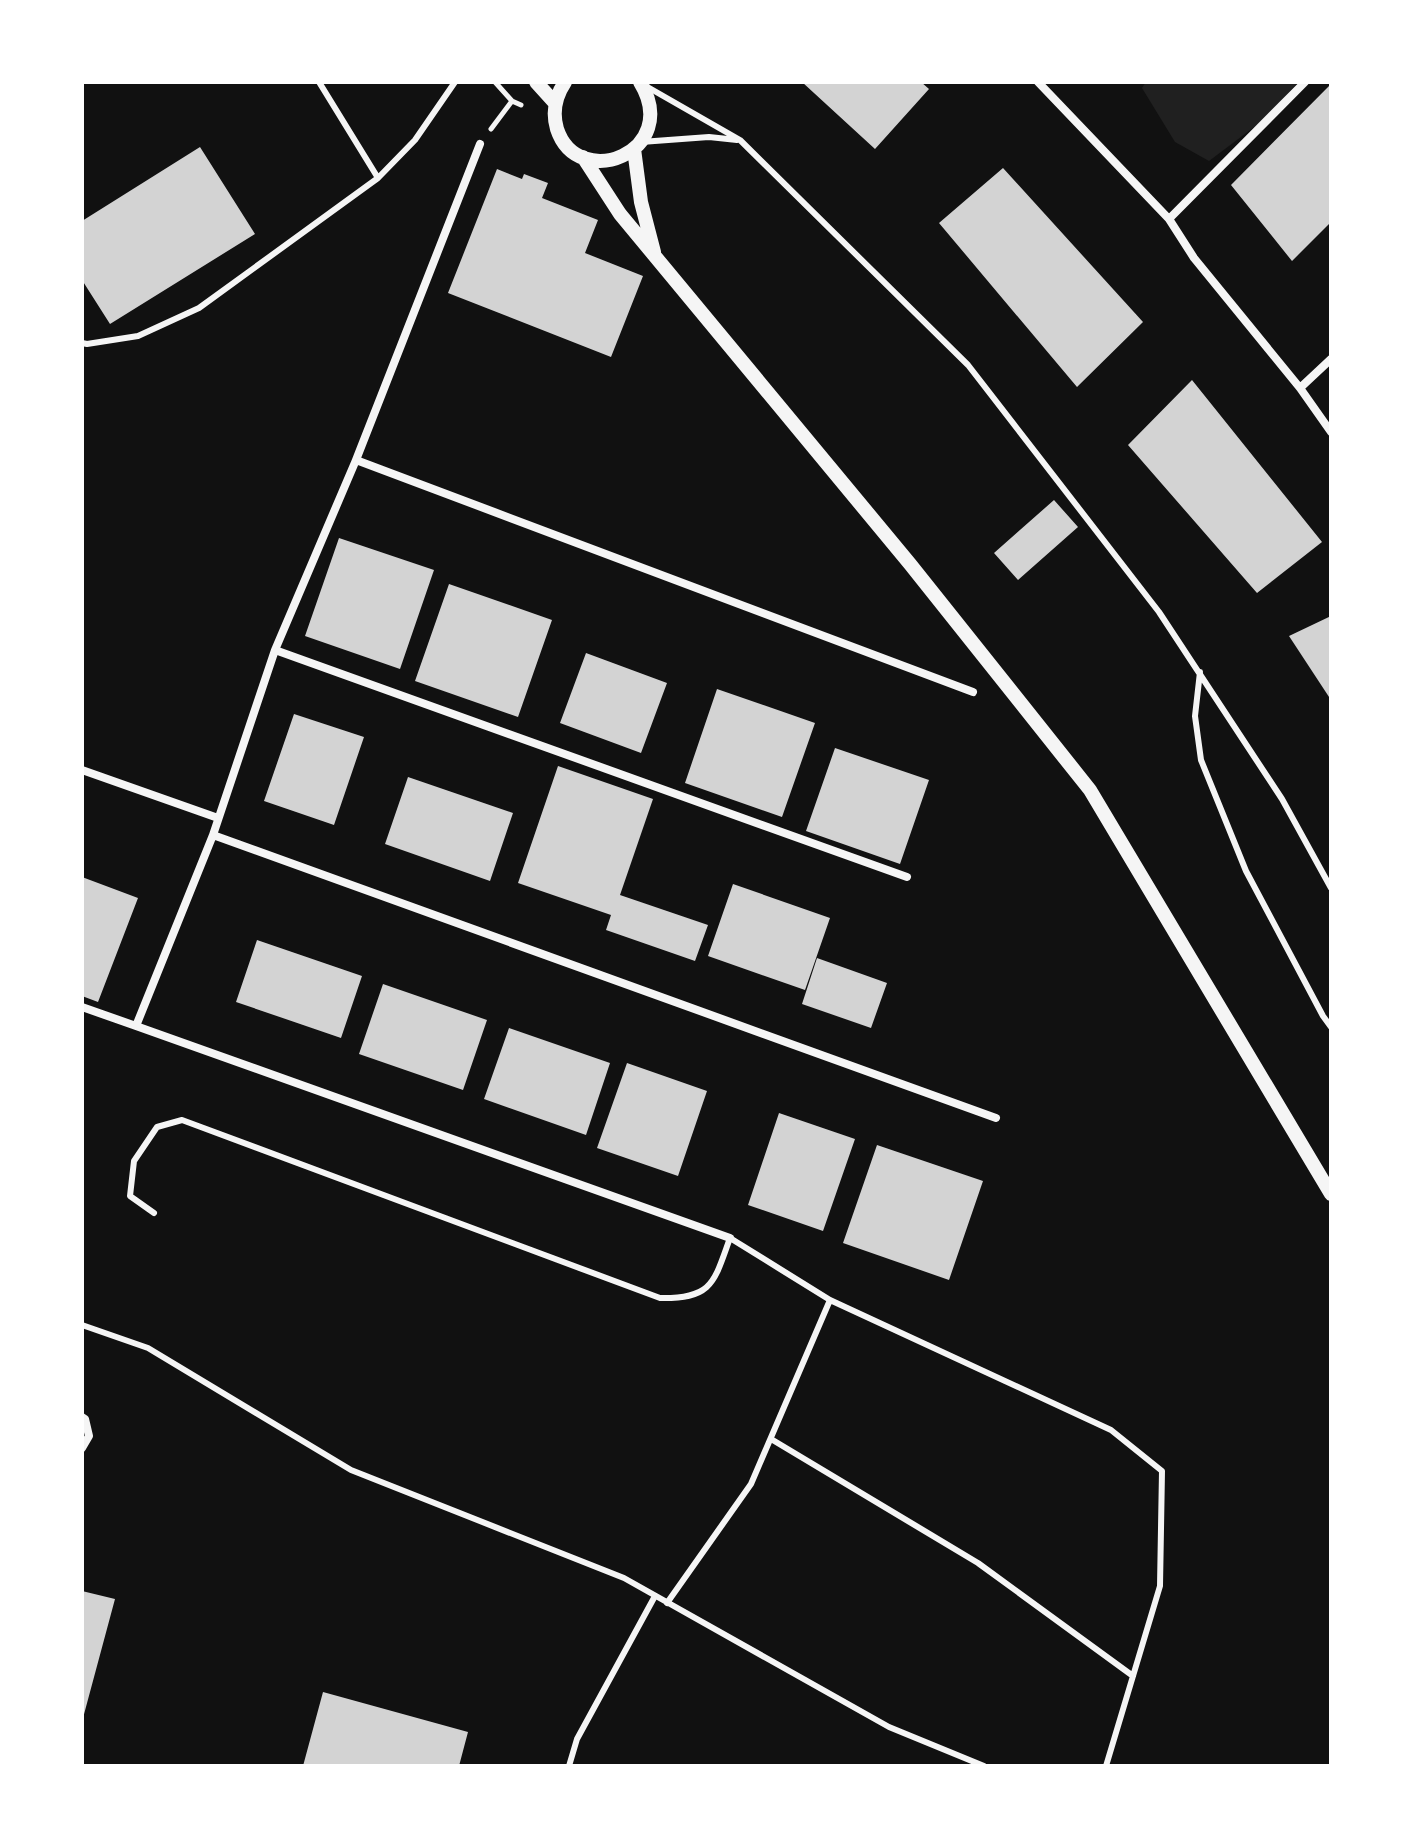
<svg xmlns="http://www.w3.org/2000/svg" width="1413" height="1848" viewBox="0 0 1413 1848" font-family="'Open Sans',sans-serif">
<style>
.green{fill:#202020}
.building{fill:#d3d3d3}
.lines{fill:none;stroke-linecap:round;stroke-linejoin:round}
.path{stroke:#f5f5f5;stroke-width:5}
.service{stroke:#f5f5f5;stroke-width:6}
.minor{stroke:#f5f5f5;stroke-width:8}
.tertiary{stroke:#f5f5f5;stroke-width:14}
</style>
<rect width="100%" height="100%" fill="#111"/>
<path class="green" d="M 1146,82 L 1298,82 L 1266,118 L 1209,161 L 1175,142 L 1142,88 Z"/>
<path class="building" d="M 802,82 L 921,82 L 929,89 L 875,149 Z
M 1331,84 L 1331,222 L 1292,261 L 1231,185 Z
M 200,147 L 255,234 L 110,324 L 82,280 L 82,221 Z
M 1003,168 L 1143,322 L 1077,387 L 939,223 Z
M 497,169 L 522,179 L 524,174 L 548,183 L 542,198 L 598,220 L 585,253 L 643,276 L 611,357 L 448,293 Z
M 1192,380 L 1322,542 L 1257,593 L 1128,445 Z
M 1054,500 L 1078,527 L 1018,580 L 994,553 Z
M 339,538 L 434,570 L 400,669 L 305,636 Z
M 449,584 L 552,620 L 518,717 L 415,681 Z
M 1331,616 L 1331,700 L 1289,636 Z
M 586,653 L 667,683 L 641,753 L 560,723 Z
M 717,689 L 815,723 L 782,817 L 685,783 Z
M 294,714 L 364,737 L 334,825 L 264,801 Z
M 835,748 L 929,780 L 900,864 L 806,831 Z
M 558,766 L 653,799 L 620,895 L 708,925 L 695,961 L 606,930 L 611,915 L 518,883 Z
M 408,777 L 513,813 L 490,881 L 385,844 Z
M 82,877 L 138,898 L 98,1002 L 82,996 Z
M 733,884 L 830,918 L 805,990 L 708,956 Z
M 257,940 L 362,976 L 341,1038 L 236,1002 Z
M 817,958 L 887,983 L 871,1028 L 802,1004 Z
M 383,984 L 487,1020 L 463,1090 L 359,1054 Z
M 509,1028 L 610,1063 L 586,1135 L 484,1099 Z
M 627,1063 L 707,1091 L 678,1176 L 597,1148 Z
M 779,1113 L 855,1139 L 823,1231 L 748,1205 Z
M 877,1145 L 983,1181 L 949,1280 L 843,1243 Z
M 82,1591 L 115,1599 L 83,1718 L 82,1718 Z
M 323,1692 L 468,1732 L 459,1766 L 303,1766 Z"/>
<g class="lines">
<path class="path" d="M 495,82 L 512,101 L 521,105
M 491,129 L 512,101"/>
<path class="service" d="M 319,82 L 378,178
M 644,85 L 740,140 L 968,365 L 1159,612 L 1282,799 L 1331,888
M 641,142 L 709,137 L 737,140
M 82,343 L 87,344 L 138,336 L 199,308 L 378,178 L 415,140 L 455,82
M 1200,672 L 1195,716 L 1201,760 L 1246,871 L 1323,1016 L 1331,1027
M 154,1213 L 130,1196 L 134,1161 L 157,1127 L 182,1120 L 660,1298 C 713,1299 714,1282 730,1238 L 830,1300 L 1111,1430 L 1162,1471 L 1160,1586 L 1106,1766
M 82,1325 L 148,1348 L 351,1470 L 624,1578 L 889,1727 L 984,1766
M 771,1439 L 978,1563 L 1133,1676
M 667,1603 L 751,1484 L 830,1300
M 569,1766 L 577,1739 L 655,1596"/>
<path class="minor" d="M 1038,82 L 1169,219 L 1194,258 L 1300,388 L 1331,432
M 480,144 L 356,460 L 275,650 L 213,835 L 136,1026 L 730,1238
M 1169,219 L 1305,82
M 1300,388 L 1331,359
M 356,460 L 973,692
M 275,650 L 907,877
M 82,770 L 218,818
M 213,835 L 996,1118
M 82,1007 L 136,1026
M 82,1417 L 85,1419 L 89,1436 L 82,1448"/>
<path class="tertiary" d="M 536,82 L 555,103
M 565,82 C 555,97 552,112 557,129 C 578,193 683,152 640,82
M 634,149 L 641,202 L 654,252
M 583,157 L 620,214 L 910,564 L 1090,790 L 1331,1194"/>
</g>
<rect width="1413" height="1848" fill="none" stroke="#ffffff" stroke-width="168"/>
</svg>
